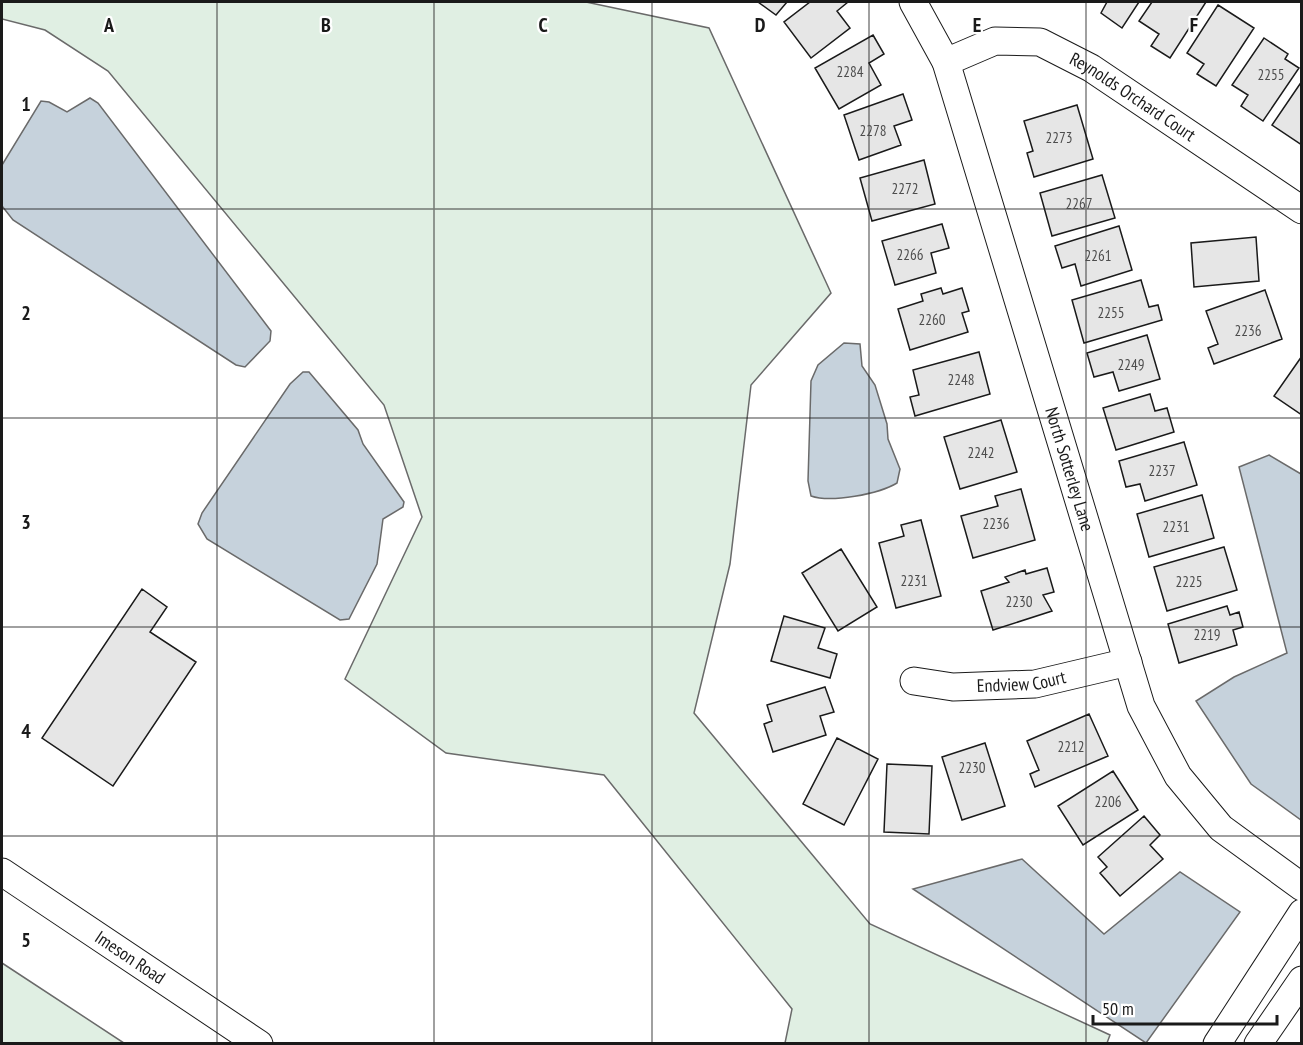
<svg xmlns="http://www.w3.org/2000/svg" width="1303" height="1045" viewBox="0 0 1303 1045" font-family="'PT Sans Narrow',sans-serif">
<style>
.green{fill:#e0efe3;stroke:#6a6a6a;stroke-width:1.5}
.water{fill:#c6d2dc;stroke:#6a6a6a;stroke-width:1.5}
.building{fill:#e6e6e6;stroke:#1a1a1a;stroke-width:1.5}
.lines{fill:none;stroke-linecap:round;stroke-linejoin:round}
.minor-casing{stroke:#1a1a1a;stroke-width:29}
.minor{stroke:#fff;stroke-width:27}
.grid{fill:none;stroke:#1a1a1a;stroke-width:1.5;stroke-opacity:0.55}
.labels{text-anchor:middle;stroke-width:4.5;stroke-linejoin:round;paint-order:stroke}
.number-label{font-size:15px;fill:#4d4d4d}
.street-label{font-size:18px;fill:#1a1a1a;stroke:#fff}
.grid-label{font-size:20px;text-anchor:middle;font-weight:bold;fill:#1a1a1a;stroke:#fff;stroke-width:4.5;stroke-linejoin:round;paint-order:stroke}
</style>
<rect width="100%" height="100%" fill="#fff"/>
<path class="green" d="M 2,2 L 586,2 L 709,28 L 831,293 L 751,385 L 730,564 L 694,713 L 870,924 L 1110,1035 L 1107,1043 L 785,1043 L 792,1009 L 604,775 L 446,753 L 345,679 L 422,517 L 384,405 L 108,71 L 45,30 L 2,19 Z
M 2,963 L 124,1043 L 2,1043 Z"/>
<path class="water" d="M 90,98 L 98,103 L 271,331 L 270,341 L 245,367 L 236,365 L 13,220 L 2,206 L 2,165 L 41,101 L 49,102 L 67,112 Z
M 844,343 L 860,344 L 862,366 L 875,385 L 887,424 L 888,439 L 900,469 L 897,483 C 879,494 831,503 811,496 L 808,481 L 811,381 L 818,365 Z
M 303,372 L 309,372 L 358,430 L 363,444 L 404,502 L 403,507 L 383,519 L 377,564 L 349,619 L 340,620 L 207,539 L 198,524 L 202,513 L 290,384 Z
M 1269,455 L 1301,474 L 1301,820 L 1251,784 L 1196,701 L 1234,677 L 1287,653 L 1239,467 Z
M 1022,859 L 1104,934 L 1180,872 L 1240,912 L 1146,1043 L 913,889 Z"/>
<path class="building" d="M 758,2 L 787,2 L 776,15 Z
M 810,2 L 848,2 L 837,11 L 850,28 L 811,58 L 784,22 Z
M 1107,2 L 1139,2 L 1122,28 L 1101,13 Z
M 1152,2 L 1206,2 L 1170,58 L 1151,46 L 1159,34 L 1139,21 Z
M 1218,5 L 1254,28 L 1216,86 L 1197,74 L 1204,64 L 1187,53 Z
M 873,35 L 884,54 L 869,63 L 881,85 L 839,109 L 815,68 Z
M 1264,38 L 1288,54 L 1285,59 L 1299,68 L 1263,121 L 1241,106 L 1248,95 L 1232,85 Z
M 1302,81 L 1302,145 L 1272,125 Z
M 903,94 L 912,120 L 894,126 L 901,145 L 859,160 L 844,115 Z
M 1077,105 L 1093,159 L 1034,177 L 1027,153 L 1033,151 L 1024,121 Z
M 924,160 L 935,204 L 872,221 L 860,178 Z
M 1102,175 L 1115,218 L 1052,236 L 1040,193 Z
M 942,224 L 949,248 L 931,253 L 936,273 L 895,285 L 882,241 Z
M 1119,226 L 1132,270 L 1081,286 L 1075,264 L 1062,268 L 1055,246 Z
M 1256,237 L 1259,281 L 1194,287 L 1191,243 Z
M 1141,280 L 1149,307 L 1158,305 L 1162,320 L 1084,343 L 1072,300 Z
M 941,288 L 943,294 L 962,288 L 969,311 L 962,313 L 968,332 L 910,350 L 898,309 L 923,301 L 921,294 Z
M 1265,290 L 1282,339 L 1214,364 L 1208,348 L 1218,344 L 1206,311 Z
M 1147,335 L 1160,379 L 1119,391 L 1113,372 L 1094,377 L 1087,353 Z
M 979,352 L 990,394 L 915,416 L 910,397 L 919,395 L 913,370 Z
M 1302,356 L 1302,415 L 1274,396 Z
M 1150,394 L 1155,411 L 1167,408 L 1174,432 L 1116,450 L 1103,408 Z
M 1001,420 L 1017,472 L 960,489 L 944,437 Z
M 1184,442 L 1197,485 L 1145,501 L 1140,484 L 1126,487 L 1119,461 Z
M 1021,489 L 1035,540 L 973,558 L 961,516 L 998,506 L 995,496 Z
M 1202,495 L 1214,538 L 1149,557 L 1137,514 Z
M 921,520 L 941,596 L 896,608 L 879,543 L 904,536 L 901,525 Z
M 1224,547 L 1237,590 L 1167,611 L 1154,567 Z
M 841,549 L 877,607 L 838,631 L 802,573 Z
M 1047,568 L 1054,592 L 1043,595 L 1052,611 L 993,630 L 981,591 L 1009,582 L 1005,577 L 1025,570 L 1026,574 Z
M 142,589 L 167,607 L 150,632 L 196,662 L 113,786 L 42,738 Z
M 1227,606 L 1230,615 L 1239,612 L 1243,627 L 1233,630 L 1237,645 L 1179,663 L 1168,624 Z
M 784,616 L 825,628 L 818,648 L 837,654 L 830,678 L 771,661 Z
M 825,687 L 834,712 L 820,716 L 826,735 L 773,752 L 764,724 L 772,721 L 767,705 Z
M 1089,714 L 1108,756 L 1035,787 L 1030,774 L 1039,770 L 1027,741 Z
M 837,738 L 878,759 L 844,825 L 803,804 Z
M 985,743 L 1005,806 L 962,820 L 942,757 Z
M 887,764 L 932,766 L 929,834 L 884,832 Z
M 1113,771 L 1138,810 L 1083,845 L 1058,806 Z
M 1144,816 L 1160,835 L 1150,845 L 1163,859 L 1120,896 L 1100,873 L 1107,867 L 1098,857 Z"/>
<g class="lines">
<g class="minor-casing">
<g id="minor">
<path id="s1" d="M 913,2 L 946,62 L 1141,706 L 1178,776 L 1221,828 L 1302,887"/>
<path id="s2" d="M 946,62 L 995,41 L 1040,42 L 1091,68 L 1302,210"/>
<path id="s3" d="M 914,681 L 953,687 L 1035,684 L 1128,662"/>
<path id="s4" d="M 2,872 L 259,1044"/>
<path d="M 1217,1044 L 1302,913"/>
<path d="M 1258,1044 L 1302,980"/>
</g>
</g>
<use href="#minor" class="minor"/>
</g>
<path class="grid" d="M 217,2 L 217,1044M 434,2 L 434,1044M 652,2 L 652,1044M 869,2 L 869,1044M 1086,2 L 1086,1044M 2,209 L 1302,209M 2,418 L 1302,418M 2,627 L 1302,627M 2,836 L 1302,836"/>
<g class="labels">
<g class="number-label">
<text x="850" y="77">2284</text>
<text x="1271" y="80">2255</text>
<text x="873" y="136">2278</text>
<text x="1059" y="143">2273</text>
<text x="905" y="194">2272</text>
<text x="1079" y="209">2267</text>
<text x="910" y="260">2266</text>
<text x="1098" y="261">2261</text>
<text x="1111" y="318">2255</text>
<text x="932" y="325">2260</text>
<text x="1248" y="336">2236</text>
<text x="1131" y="370">2249</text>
<text x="961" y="385">2248</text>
<text x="981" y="458">2242</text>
<text x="1162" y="476">2237</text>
<text x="996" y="529">2236</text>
<text x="1176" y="532">2231</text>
<text x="914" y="586">2231</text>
<text x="1189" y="587">2225</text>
<text x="1019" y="607">2230</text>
<text x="1207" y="640">2219</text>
<text x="1071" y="752">2212</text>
<text x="972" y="773">2230</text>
<text x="1108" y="807">2206</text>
</g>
<g class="street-label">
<text dy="6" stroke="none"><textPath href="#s2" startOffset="206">Reynolds Orchard Court</textPath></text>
<text dy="6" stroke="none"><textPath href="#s1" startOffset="494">North Sotterley Lane</textPath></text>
<text dy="6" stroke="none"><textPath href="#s3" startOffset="108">Endview Court</textPath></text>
<text dy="6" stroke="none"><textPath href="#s4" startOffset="154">Imeson Road</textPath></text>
</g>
</g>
<g class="grid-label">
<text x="109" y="32">A</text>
<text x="326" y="32">B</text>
<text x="543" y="32">C</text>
<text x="760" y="32">D</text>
<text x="977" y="32">E</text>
<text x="1194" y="32">F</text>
<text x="26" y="111">1</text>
<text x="26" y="320">2</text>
<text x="26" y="529">3</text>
<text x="26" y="738">4</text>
<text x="26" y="947">5</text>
</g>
<rect width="1303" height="1045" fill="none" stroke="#1a1a1a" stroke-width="6"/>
<path d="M1093 1015v9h184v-9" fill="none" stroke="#1a1a1a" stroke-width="3"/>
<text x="1102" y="1015" font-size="18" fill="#1a1a1a" stroke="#ffffff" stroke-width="4.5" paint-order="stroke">50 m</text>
</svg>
